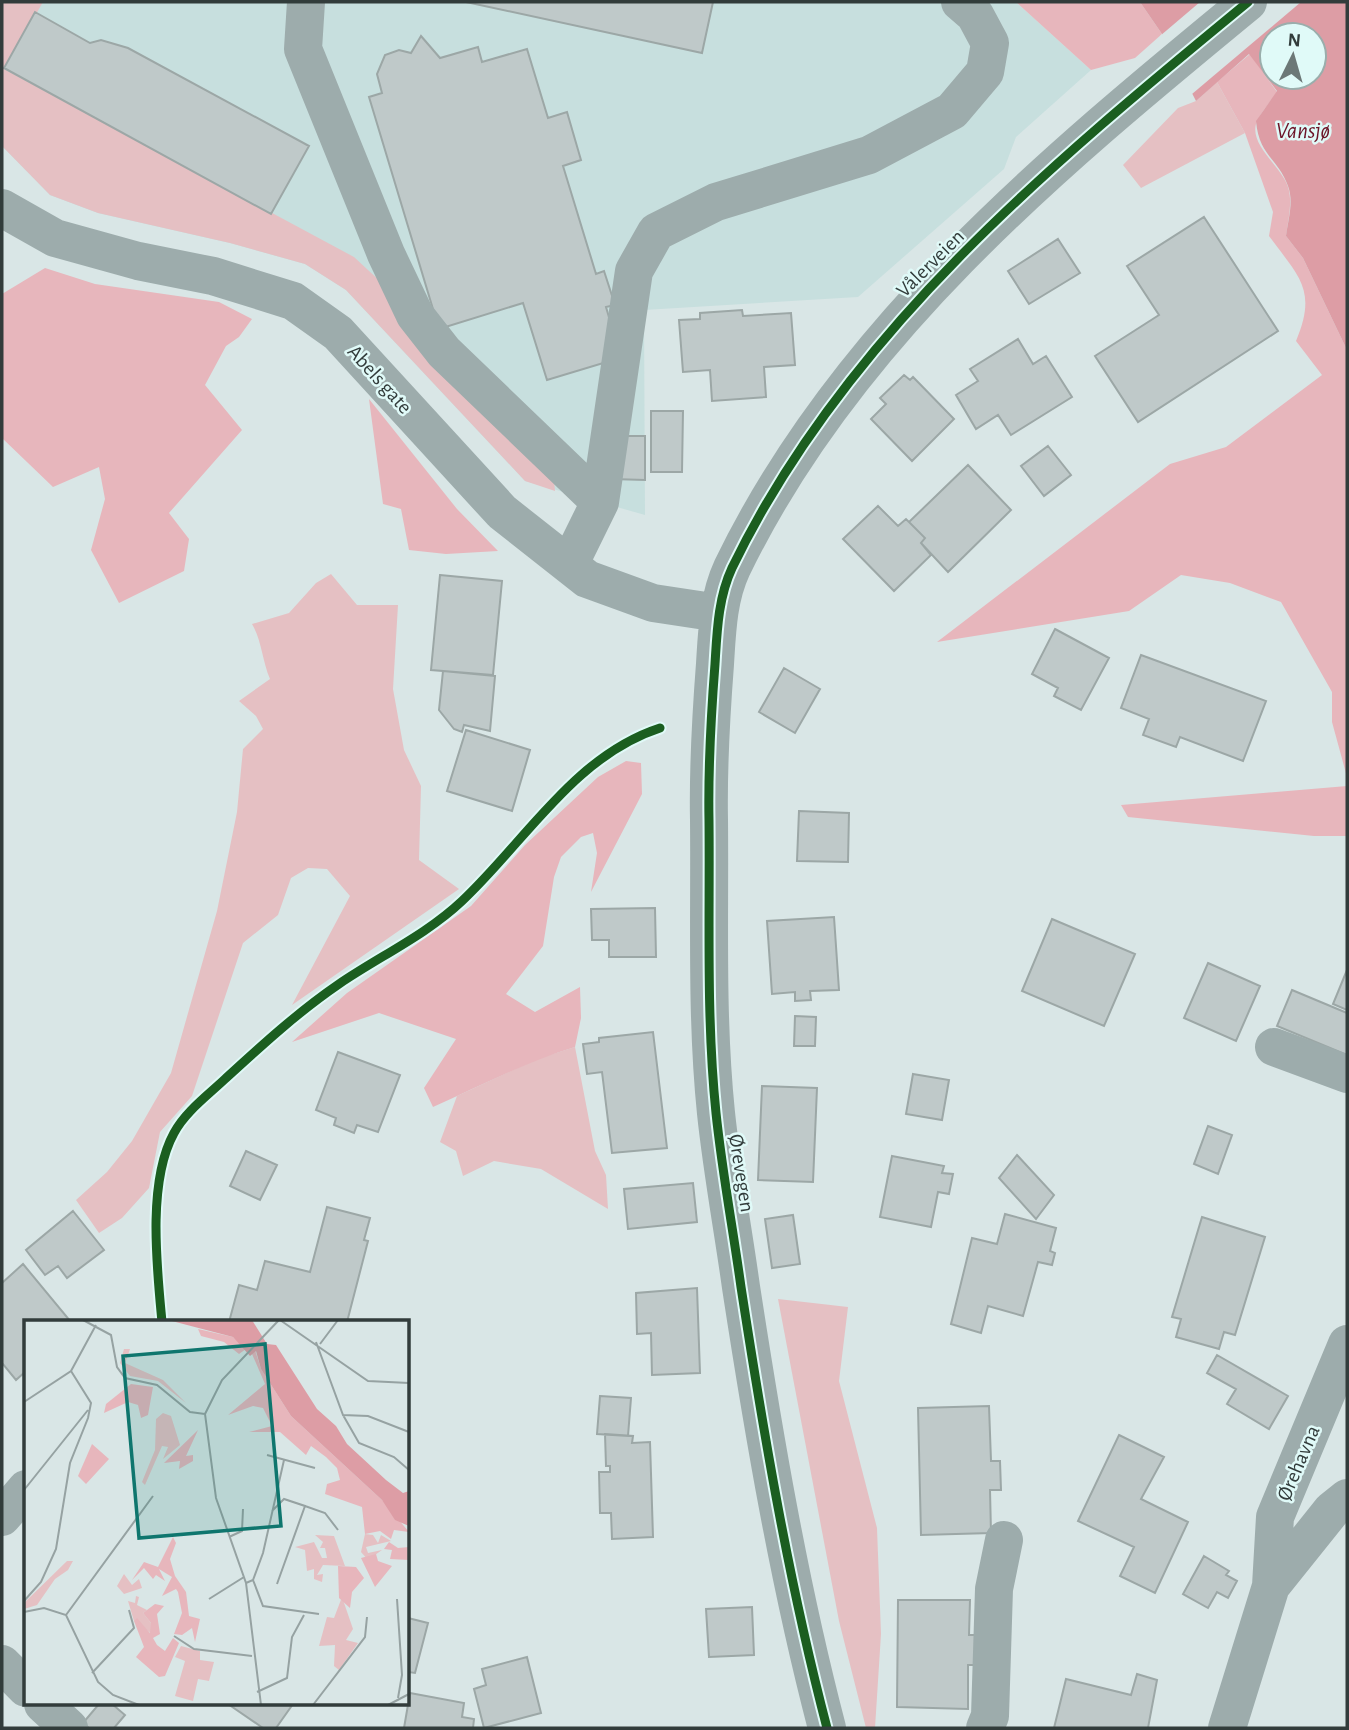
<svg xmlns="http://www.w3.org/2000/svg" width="1349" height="1730" viewBox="0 0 1349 1730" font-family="'Alegreya Sans',sans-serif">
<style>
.built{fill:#c7dfde}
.green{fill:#e5c0c3}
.forest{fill:#e7b6bc}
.water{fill:#dd9da5;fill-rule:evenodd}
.pier{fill:#d9e6e6}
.building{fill:#bfc9c9;stroke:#9ca7a6;stroke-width:2}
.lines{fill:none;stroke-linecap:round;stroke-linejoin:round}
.minor{stroke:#9dacac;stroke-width:38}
.cycleway-casing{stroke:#e0faf8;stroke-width:13}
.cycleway{stroke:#1b5e20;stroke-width:9}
.labels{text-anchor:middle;stroke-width:5;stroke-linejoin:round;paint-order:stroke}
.street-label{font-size:21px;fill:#323c3b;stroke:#e0faf8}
.water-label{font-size:23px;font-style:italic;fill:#6c1428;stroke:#e0faf8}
.inset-road{fill:none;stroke:#96a2a2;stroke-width:2}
.view{fill:#0f766e;fill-opacity:0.15;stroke:#0f766e;stroke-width:3.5}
.inset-edge{fill:none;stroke:#323c3b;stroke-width:3.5}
</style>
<rect width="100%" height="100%" fill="#d9e6e6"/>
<path class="built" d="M 2,2 L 1016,2 L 1091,70 L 1016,137 L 1004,169 L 858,297 L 644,310 L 645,515 L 525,481 L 346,290 L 305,264 L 230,243 L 98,213 L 50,195 L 2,146 Z"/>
<path class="green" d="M 2,2 L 43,2 L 4,69 L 354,257 L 382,283 L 554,480 L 555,491 L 525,481 L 346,290 L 305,264 L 230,243 L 98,213 L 50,195 L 2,146 Z
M 1217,82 L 1245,133 L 1141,188 L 1123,165 L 1178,108 L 1196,101 Z
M 331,574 L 357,605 L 398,605 L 393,689 L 404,750 L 421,786 L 419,860 L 459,889 L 292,1005 L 350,896 L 327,869 L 308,868 L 291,878 L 278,915 L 243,943 L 192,1096 L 160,1132 L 149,1188 L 122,1218 L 99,1233 L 76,1200 L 107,1172 L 132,1141 L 171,1073 L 217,911 L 237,812 L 243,749 L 263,729 L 256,716 L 239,701 L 270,679 C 262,660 262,641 252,624 L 289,613 L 316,583 Z
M 575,1047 L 595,1151 L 606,1175 L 608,1209 L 541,1169 L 494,1161 L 463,1176 L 456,1151 L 440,1142 L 457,1096 L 537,1059 Z
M 778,1299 L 848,1307 L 839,1381 L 877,1528 L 881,1634 L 875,1728 L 866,1728 L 839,1621 Z"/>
<path class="forest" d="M 1016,2 L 1140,2 L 1162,34 L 1135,58 L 1091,70 Z
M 1250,54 L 1277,92 C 1271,101 1263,110 1258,119 C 1245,143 1282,166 1288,187 C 1293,203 1288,220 1286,236 L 1303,258 L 1347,350 L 1347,777 L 1332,722 L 1332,692 L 1281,602 L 1230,583 L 1181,575 L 1129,611 L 937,642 L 1170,464 L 1226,447 L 1322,375 L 1296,341 C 1318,289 1298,276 1269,236 L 1273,212 L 1245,133 L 1217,82 Z
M 45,268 L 95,284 L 219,302 L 252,319 L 239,337 L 226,346 L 205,385 L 242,430 L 169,513 L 189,539 L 184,571 L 119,603 L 91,550 L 105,499 L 99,467 L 53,487 L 2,438 L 2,294 Z
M 369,399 L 457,509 L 498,551 L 446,554 L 409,550 L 401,509 L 383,504 Z
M 626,761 L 641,763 L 642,794 L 591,892 L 597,853 L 593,833 L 581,837 L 561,857 L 554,877 L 543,946 L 506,994 L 535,1012 L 580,987 L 581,1018 L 575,1047 C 526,1062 480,1086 433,1107 L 424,1088 L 456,1039 L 379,1013 L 292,1042 L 347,993 L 471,906 L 525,845 L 598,777 Z
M 1347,786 L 1347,836 L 1314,836 L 1128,817 L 1121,805 Z"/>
<path class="water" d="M 1140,2 L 1347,2 L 1347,350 L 1303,258 L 1286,236 C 1288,220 1294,202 1288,186 C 1278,158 1259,156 1256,121 L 1277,91 L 1249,54 L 1196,101 L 1162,34 ZM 1272,35 L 1314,35 L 1314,77 L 1272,77 Z"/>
<path class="pier" d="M 1200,2 L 1301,2 L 1192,94 L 1184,86 L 1160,36 Z"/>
<path class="building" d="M 466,2 L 713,2 L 702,53 Z
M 35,12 L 90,43 L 101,40 L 128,48 L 309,146 L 271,214 L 4,68 Z
M 421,36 L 440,58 L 478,47 L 482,62 L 527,49 L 548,118 L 567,112 L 581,160 L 563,166 L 596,274 L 604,271 L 615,305 L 606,307 L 613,331 L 610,361 L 547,380 L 523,303 L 439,329 L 369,97 L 382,93 L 377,74 L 385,55 L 399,50 L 411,53 Z
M 1204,217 L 1278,331 L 1138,422 L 1095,356 L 1159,315 L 1127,266 Z
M 1058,239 L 1080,273 L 1029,304 L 1008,271 Z
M 742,310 L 743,316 L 791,313 L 795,365 L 764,367 L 766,397 L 712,401 L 710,370 L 683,372 L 679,320 L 700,319 L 700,313 Z
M 1018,339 L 1033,364 L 1046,356 L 1072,397 L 1011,435 L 998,415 L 976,429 L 956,395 L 978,381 L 970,369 Z
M 904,375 L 910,380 L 913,377 L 954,419 L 912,461 L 871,419 L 886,404 L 880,398 Z
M 651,411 L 683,411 L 682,472 L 651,472 Z
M 612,436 L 645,436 L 645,480 L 612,479 Z
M 1048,446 L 1071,475 L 1044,496 L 1021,466 Z
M 968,465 L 1011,510 L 948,572 L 921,543 L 925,538 L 909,522 Z
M 878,506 L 898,526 L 906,519 L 925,538 L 921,543 L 931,555 L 894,591 L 843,539 Z
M 440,575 L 502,581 L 493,675 L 431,670 Z
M 1055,629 L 1109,658 L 1081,710 L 1054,696 L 1058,688 L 1032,674 Z
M 1141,655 L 1266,701 L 1243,761 L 1180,737 L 1176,747 L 1143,735 L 1149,719 L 1121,708 Z
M 784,668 L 820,689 L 795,733 L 759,712 Z
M 443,671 L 495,676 L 490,731 L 464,725 L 462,732 L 454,729 L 439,710 Z
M 466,730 L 530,750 L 512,811 L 447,791 Z
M 799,811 L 849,813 L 848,862 L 797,861 Z
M 655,908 L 656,957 L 609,957 L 609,940 L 592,940 L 591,909 Z
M 834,917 L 839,990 L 810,991 L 811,1000 L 795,1001 L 795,992 L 772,994 L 767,921 Z
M 1052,919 L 1135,954 L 1104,1026 L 1022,991 Z
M 1208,963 L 1260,986 L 1236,1041 L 1184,1018 Z
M 1347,970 L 1347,1010 L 1333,1004 Z
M 1292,990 L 1347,1013 L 1347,1055 L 1277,1026 Z
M 795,1016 L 816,1017 L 815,1046 L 794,1046 Z
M 653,1032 L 667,1148 L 612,1153 L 602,1072 L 587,1074 L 583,1044 L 599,1042 L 599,1038 Z
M 338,1052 L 400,1075 L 378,1132 L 357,1125 L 354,1133 L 334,1125 L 336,1118 L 316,1110 Z
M 913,1074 L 949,1080 L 942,1120 L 906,1114 Z
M 762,1086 L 817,1088 L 813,1182 L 758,1180 Z
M 1208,1126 L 1232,1135 L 1218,1174 L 1194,1164 Z
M 246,1151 L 277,1165 L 260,1200 L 230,1186 Z
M 1017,1155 L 1054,1195 L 1036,1219 L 999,1178 Z
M 892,1156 L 944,1166 L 942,1173 L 953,1174 L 949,1194 L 938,1192 L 931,1227 L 880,1217 Z
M 693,1183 L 697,1222 L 628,1229 L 624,1189 Z
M 327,1207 L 370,1218 L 364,1240 L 368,1241 L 347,1322 L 229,1322 L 239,1285 L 257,1290 L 265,1261 L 310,1272 Z
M 73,1211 L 104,1250 L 67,1278 L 58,1266 L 45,1275 L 26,1250 Z
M 1005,1214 L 1056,1228 L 1050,1251 L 1055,1253 L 1052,1265 L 1038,1262 L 1023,1316 L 988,1306 L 981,1333 L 951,1324 L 972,1238 L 997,1244 Z
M 793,1215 L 800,1264 L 772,1268 L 765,1219 Z
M 1202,1217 L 1265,1237 L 1235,1335 L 1224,1332 L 1219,1349 L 1176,1337 L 1181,1319 L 1172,1317 Z
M 23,1264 L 71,1322 L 26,1322 L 26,1371 L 16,1380 L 2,1363 L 2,1283 Z
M 697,1288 L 700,1373 L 652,1375 L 651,1333 L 637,1334 L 636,1293 Z
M 1217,1355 L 1288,1396 L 1269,1429 L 1227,1404 L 1236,1389 L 1207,1373 Z
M 600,1396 L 631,1398 L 628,1436 L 597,1434 Z
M 989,1406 L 991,1461 L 1000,1461 L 1001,1490 L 990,1490 L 991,1533 L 921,1535 L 918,1408 Z
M 605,1434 L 633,1436 L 632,1443 L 650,1442 L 653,1537 L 612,1539 L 611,1513 L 600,1513 L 599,1472 L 610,1472 L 610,1466 L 606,1466 Z
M 1119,1435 L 1164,1457 L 1141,1499 L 1188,1522 L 1155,1593 L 1120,1576 L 1134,1547 L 1078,1521 Z
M 1204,1556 L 1229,1571 L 1226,1575 L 1237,1581 L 1228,1598 L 1217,1592 L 1208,1608 L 1183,1594 Z
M 898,1600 L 970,1600 L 969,1635 L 977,1635 L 977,1665 L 968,1665 L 968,1709 L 897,1707 Z
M 752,1607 L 754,1655 L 709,1657 L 706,1609 Z
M 408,1618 L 428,1623 L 415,1673 L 408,1672 Z
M 527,1657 L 541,1713 L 484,1728 L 474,1689 L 486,1685 L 482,1669 Z
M 1137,1674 L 1157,1680 L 1148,1728 L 1054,1728 L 1066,1679 L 1131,1695 Z
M 410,1693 L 464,1703 L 462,1717 L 474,1719 L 473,1728 L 404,1728 Z
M 99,1704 L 112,1704 L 125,1715 L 114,1728 L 89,1728 L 83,1723 Z
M 228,1704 L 293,1704 L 276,1728 L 263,1728 Z"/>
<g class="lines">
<path class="minor" d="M 306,2 L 303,49 L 386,254 L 415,315 L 444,352 L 600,502
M 2,208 L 55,238 L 138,261 L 213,276 L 293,301 L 338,333 L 502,512 L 587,579 L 653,603 L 719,613
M 569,565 L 600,502 L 634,271 L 656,232 L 716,202 L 869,155 L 952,111 L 985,72 L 990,43 L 975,15 L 960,2
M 1274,1047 L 1347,1074
M 2,1517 L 26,1489
M 1271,1586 L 1332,1510 L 1347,1498
M 2,1664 L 26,1688
M 43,1704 L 69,1728
M 827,1728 C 789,1583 764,1436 741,1287 C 733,1229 722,1171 716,1113 C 706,1016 710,917 709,820 C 708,767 711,716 715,664 C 717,632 718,598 732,568 C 845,334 1051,164 1248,2
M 985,1728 L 990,1716 L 994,1589 L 1004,1540
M 1227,1728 L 1271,1586 L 1275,1517 L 1347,1344"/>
<g class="cycleway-casing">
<path id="cycleway" d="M 162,1322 C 157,1268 147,1182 174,1133 C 185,1112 208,1095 225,1079 C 261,1046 298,1012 339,984 C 380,956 426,935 462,901 C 525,842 574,756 660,728
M 827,1728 C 789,1583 764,1436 741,1287 C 733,1229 722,1171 716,1113 C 706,1016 710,917 709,820 C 708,767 711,716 715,664 C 717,632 718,598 732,568 C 845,334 1051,164 1248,2"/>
</g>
<use href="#cycleway" class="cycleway"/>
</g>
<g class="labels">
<g class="street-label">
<text transform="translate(930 263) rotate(-45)" y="7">Vålerveien</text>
<text transform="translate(380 379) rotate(48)" y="7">Abels gate</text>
<text transform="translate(742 1173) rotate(81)" y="7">Ørevegen</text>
<text transform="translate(1298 1463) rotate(-67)" y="7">Ørehavna</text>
</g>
<g class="water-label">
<text x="1303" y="138">Vansjø</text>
</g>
</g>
<g transform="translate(24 1320)">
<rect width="385" height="385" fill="#d9e6e6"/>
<path d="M 100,29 L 106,29 L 101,43 L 139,60 L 162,83 L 134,61 L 106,56 L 96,43 ZM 139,93 L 147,96 L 156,125 L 139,139 L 144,127 L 138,126 L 121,165 L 118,162 L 131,130 L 132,99 ZM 341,214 L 349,215 L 354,223 L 357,215 L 367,221 L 342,227 L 344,233 L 358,230 L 344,240 L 337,232 ZM 291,215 L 310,216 L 321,246 L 299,245 L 293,255 L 299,254 L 298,262 L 290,259 L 290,249 L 283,251 L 281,230 L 271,227 L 290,222 L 298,238 L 303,238 L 301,228 L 296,228 L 299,222 ZM 43,241 L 49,241 L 44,250 L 31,259 L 13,285 L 0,289 L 0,283 ZM 100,254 L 108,265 L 115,259 L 118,268 L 100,274 L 93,266 ZM 112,276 L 115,277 L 113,285 L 123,290 L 119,293 L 127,303 L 127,313 L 110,301 L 104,281 L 111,283 ZM 318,277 L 329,309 L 322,320 L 334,323 L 315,350 L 310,346 L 311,325 L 295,326 L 303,297 L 310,298 ZM 157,326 L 176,331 L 176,340 L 190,342 L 185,361 L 174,359 L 169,381 L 151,376 L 161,341 L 151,337 Z" fill="#e5c0c3"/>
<path d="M 174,9 L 209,17 L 222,29 L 215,34 L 200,22 L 177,16 ZM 231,30 L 237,49 L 267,96 L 358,180 L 385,212 L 370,210 L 367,219 L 356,211 L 341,214 L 338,187 L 301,174 L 303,164 L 316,160 L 313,148 L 302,137 L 287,126 L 282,135 L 256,112 L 225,112 L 248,106 L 239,88 L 229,86 L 204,95 L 241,64 L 228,34 ZM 107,64 L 129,67 L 124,95 L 117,98 L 114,85 L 104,82 L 80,93 L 82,84 ZM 174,110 L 162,136 L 169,135 L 169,141 L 155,149 L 156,141 L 140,143 ZM 68,124 L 85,139 L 62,164 L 54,156 ZM 149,217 L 152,223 L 146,239 L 151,256 L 162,272 L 165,296 L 176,299 L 171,322 L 168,308 L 158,315 L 150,314 L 158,293 L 154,272 L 152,269 L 138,276 L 148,257 L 135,249 L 141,261 L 132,255 L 129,259 L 120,248 L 108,260 L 120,242 L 134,247 ZM 365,222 L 374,228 L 385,227 L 385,240 L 366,239 L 368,230 L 360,229 ZM 352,234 L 354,241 L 368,246 L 351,267 L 337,238 ZM 314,246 L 332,247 L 340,258 L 328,272 L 326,288 L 315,278 ZM 131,284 L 140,286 L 133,294 L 136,314 L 129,318 L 133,325 L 141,331 L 149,318 L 155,323 L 141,356 L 135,357 L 112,337 L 120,327 L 110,301 L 113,298 L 126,313 L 127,303 L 119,293 Z" fill="#e7b6bc"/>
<path d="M 144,0 L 228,0 L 243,24 L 252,25 L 293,89 L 312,106 L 323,124 L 362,160 L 379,173 L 385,171 L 385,206 L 371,200 L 358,180 L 267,96 L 237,49 L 232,31 L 226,36 L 209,17 Z" fill="#dd9da5"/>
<path class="inset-road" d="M 59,0 L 87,15 L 93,47 L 101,58 L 133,65 L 166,92 L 181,94M 256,0 L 344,61 L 385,63M 292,22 L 319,95 L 344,96 L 385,112M 296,24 L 314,0M 0,82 L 47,51 L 72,5M 319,95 L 335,123 L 370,137 L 385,150M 243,135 L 291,148M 0,170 L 64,90M 281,186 L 301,193 L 314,210M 248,191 L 260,179 L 281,186 L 253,264M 205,217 L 218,211 L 219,189M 229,260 L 239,286 L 295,294M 222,263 L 229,260 L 239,233 L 260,140M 185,279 L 220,257M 373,279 L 378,355 L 374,378M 0,281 L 17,262 L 32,229 L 46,143 L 64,98 L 67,83 L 47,51M 0,292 L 20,288 L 42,295 L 74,362 L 89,375 L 115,385M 42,295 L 129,176M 150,316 L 170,329 L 228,336M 68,353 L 110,308 L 105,290M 233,372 L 263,358 L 268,317 L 280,295M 237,385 L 222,263 L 192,178 L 181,94 L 198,60 L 255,0M 289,385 L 341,317 L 343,297M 364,385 L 385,374"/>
<path class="view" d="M 241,24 L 257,206 L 115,218 L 99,36 Z"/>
<rect width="385" height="385" class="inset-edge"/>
</g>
<rect width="1349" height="1730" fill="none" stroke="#323c3b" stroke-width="7"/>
<g transform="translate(1293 56) rotate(5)"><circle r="33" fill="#e0faf8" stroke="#9aaeac" stroke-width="2"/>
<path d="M0-5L12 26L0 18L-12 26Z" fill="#6c7877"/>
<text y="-10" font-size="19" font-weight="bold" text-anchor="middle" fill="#323c3b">N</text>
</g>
</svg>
